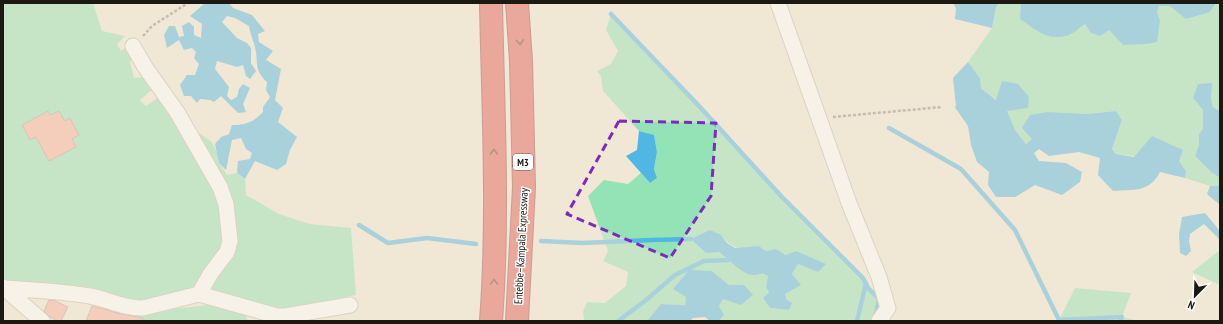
<svg xmlns="http://www.w3.org/2000/svg" width="1223" height="324" viewBox="0 0 1223 324" font-family="'PT Sans Narrow',sans-serif">
<style>
.green{fill:#93e3b6;fill-rule:evenodd}
.water{fill:#50b7e4}
.lines{fill:none;stroke-linecap:round;stroke-linejoin:round}
.stream{stroke:#50b7e4;stroke-width:4.5}
.building{fill:#f9af9b;stroke:#b29c96}
.minor-casing{stroke:#c3baa8;stroke-width:17}
.highway-casing{stroke:#9d433f;stroke-width:24}
.path{stroke:#918a7d;stroke-width:2.5;stroke-dasharray:3 2;stroke-linecap:butt}
.minor{stroke:#fff;stroke-width:15}
.highway{stroke:#e35957;stroke-width:22}
.oneway{stroke:#6c332e}
.marked{fill:none;stroke:#7b2cbf;stroke-width:3;stroke-dasharray:8 5;stroke-linejoin:round}
.labels{text-anchor:middle;stroke-width:3;stroke-linejoin:round;paint-order:stroke}
.shield{fill:#fff;stroke:#605e59;stroke-width:1}
.shield-label{font-size:10px;font-weight:bold;fill:#1c1912}
.street-label{font-size:11px;fill:#1c1912;stroke:#fff}
</style>
<rect width="100%" height="100%" fill="#f1e7d5"/>
<path class="green" d="M 3,3 L 93,3 L 102,31 L 125,36 L 117,44 L 121,51 L 132,43 L 134,56 L 130,62 L 134,78 L 152,76 L 154,88 L 140,100 L 146,106 L 162,95 L 182,105 L 181,124 L 196,131 L 212,142 L 218,155 L 219,163 L 227,175 L 237,173 L 245,179 L 246,195 L 279,214 L 310,224 L 351,228 L 356,295 L 275,311 L 197,289 L 136,302 L 3,281 Z
M 999,3 L 1023,3 L 1021,4 L 1070,35 L 1085,24 L 1091,33 L 1109,30 L 1123,45 L 1160,20 L 1157,12 L 1159,6 L 1170,6 L 1210,12 L 1216,3 L 1220,3 L 1220,111 L 1213,107 L 1211,98 L 1193,98 L 1203,110 L 1203,129 L 1199,134 L 1199,145 L 1195,156 L 1211,172 L 1220,178 L 1220,186 L 1210,186 L 1185,178 L 1186,171 L 1179,161 L 1116,154 L 1112,149 L 1122,120 L 1116,111 L 1085,114 L 1032,139 L 1026,144 L 1015,130 L 997,100 L 981,88 L 980,78 L 968,62 L 992,28 L 996,7 Z
M 611,14 L 700,107 L 781,196 L 863,278 L 868,288 L 879,299 L 875,321 L 719,321 L 724,315 L 719,306 L 723,299 L 744,285 L 729,285 L 712,271 L 686,297 L 685,305 L 661,304 L 647,321 L 584,321 L 583,312 L 587,302 L 605,303 L 626,286 L 628,272 L 603,261 L 608,251 L 588,196 L 604,180 L 628,184 L 641,173 L 650,183 L 657,178 L 654,169 L 657,152 L 654,136 L 639,131 L 603,91 L 601,76 L 597,71 L 611,64 L 618,51 L 606,30 ZM 721,235 C 735,252 739,248 759,246 L 766,251 L 776,249 L 818,272 L 798,263 L 792,274 L 793,290 L 785,293 L 790,310 L 770,308 L 763,298 L 769,292 L 766,288 L 769,276 C 759,272 756,277 750,274 C 738,270 728,260 719,252 Z
M 1220,250 L 1220,285 L 1192,272 Z
M 1075,288 L 1131,293 L 1122,317 L 1139,321 L 1053,321 L 1059,320 Z
M 216,304 L 242,310 L 248,321 L 112,321 L 119,305 L 181,308 Z"/>
<path class="water" d="M 205,3 L 229,3 L 233,8 L 252,15 L 265,31 L 258,34 L 259,42 L 273,51 L 266,60 L 281,69 L 275,100 L 283,108 L 278,122 L 297,137 L 290,150 L 286,164 L 277,170 L 255,161 L 245,179 L 237,173 L 238,161 L 250,159 L 252,153 L 246,149 L 241,138 L 232,140 L 226,170 L 219,163 L 215,144 L 221,137 L 229,134 L 232,125 C 245,125 254,122 263,112 L 263,107 L 270,97 L 266,90 L 267,82 C 253,69 259,63 255,47 C 253,40 250,33 249,26 L 235,18 L 227,16 L 222,22 L 237,38 L 247,43 L 251,48 L 251,63 L 256,71 L 250,79 L 246,76 L 243,65 L 237,67 L 217,61 L 215,69 L 229,87 L 227,96 L 231,100 L 237,97 L 239,89 L 243,84 L 250,88 L 243,104 L 246,112 L 238,113 L 221,96 L 214,102 L 210,100 L 200,99 L 197,103 L 191,96 L 184,96 L 180,85 L 187,75 L 195,75 L 199,64 L 194,58 L 196,52 L 192,48 L 184,50 L 179,40 L 167,48 L 164,35 L 169,26 L 175,26 L 179,37 L 184,36 L 182,26 L 189,22 L 194,27 L 194,35 L 201,38 L 202,24 L 190,16 Z
M 953,3 L 999,3 L 996,7 L 992,28 L 955,19 L 956,8 Z
M 1021,3 L 1216,3 L 1210,12 L 1186,19 L 1170,6 L 1159,6 L 1157,12 L 1160,20 L 1157,42 L 1146,44 L 1123,45 L 1109,30 L 1100,36 L 1091,33 L 1085,24 C 1080,27 1075,33 1069,35 C 1048,42 1036,30 1020,19 Z
M 968,62 L 980,78 L 981,88 L 996,100 L 1002,81 L 1018,84 L 1029,97 L 1028,108 L 1007,111 L 1015,130 L 1026,144 L 1032,139 L 1022,128 L 1030,115 L 1047,112 L 1085,114 L 1116,111 L 1122,120 L 1112,149 L 1116,154 L 1134,157 L 1152,136 L 1183,150 L 1179,161 L 1186,171 L 1185,178 L 1160,172 C 1149,193 1134,189 1113,191 L 1098,175 L 1100,158 L 1079,152 L 1049,156 L 1039,149 L 1034,153 L 1039,161 L 1066,163 L 1082,172 L 1080,182 L 1062,195 L 1035,185 L 1015,197 L 996,197 L 988,185 L 989,172 L 977,162 L 971,145 L 968,126 L 954,106 L 956,107 L 953,78 Z
M 1212,83 L 1211,98 L 1213,107 L 1220,111 L 1220,178 L 1211,172 L 1195,156 L 1199,145 L 1199,134 L 1203,129 L 1203,110 L 1193,98 L 1198,84 Z
M 639,131 L 654,135 L 657,152 L 654,169 L 657,178 L 650,183 L 626,156 L 637,150 Z
M 1210,186 L 1220,186 L 1220,205 L 1207,194 Z
M 1205,213 L 1220,231 L 1220,240 L 1204,224 L 1190,234 L 1189,241 L 1191,251 L 1186,256 L 1180,253 L 1179,234 L 1182,217 Z
M 710,230 L 721,235 L 727,243 L 735,248 L 759,246 L 766,251 L 776,249 L 786,255 L 796,251 L 826,264 L 818,272 L 798,264 L 792,274 L 801,285 L 785,294 L 787,300 L 792,303 L 789,310 L 770,308 L 763,298 L 769,292 L 766,288 L 768,276 C 761,272 760,275 753,275 C 743,275 727,258 719,252 L 706,253 L 691,239 Z
M 689,270 L 712,271 L 729,285 L 744,285 L 753,295 L 741,305 L 723,299 L 719,306 L 724,315 L 719,321 L 710,321 L 705,317 L 693,318 L 690,321 L 647,321 L 661,304 L 685,305 L 686,297 L 673,289 Z"/>
<g class="lines">
<path class="stream" d="M 611,14 L 700,107 L 781,196 L 863,278 L 868,288 L 879,299 L 876,315
M 889,128 L 961,169 L 1015,230 L 1059,320 L 1122,317 L 1120,321
M 359,225 L 388,243 L 427,238 L 476,244
M 541,241 L 583,243 L 652,240 L 691,239
M 618,321 L 645,301 L 675,275 L 704,261 L 728,260
M 857,321 L 866,283"/>
</g>
<path class="building" d="M 48,111 L 50,115 L 59,111 L 65,121 L 70,118 L 79,135 L 72,139 L 76,147 L 49,161 L 36,137 L 30,140 L 22,125 Z
M 49,300 L 53,300 L 68,307 L 61,321 L 58,321 L 50,317 L 44,311 Z
M 92,306 L 121,314 L 139,317 L 144,319 L 144,321 L 86,321 Z"/>
<g class="lines">
<g class="minor-casing">
<path id="minor" d="M 778,3 L 849,203 L 879,277 L 888,308 L 879,321
M 133,46 L 145,67 L 177,112 L 220,187 L 226,204 L 230,241 L 227,252 L 211,273 L 199,294
M 3,287 L 42,321
M 4,288 C 32,290 61,291 90,296 C 107,299 125,309 143,308 L 199,294 L 277,316 L 285,316 L 350,305"/>
</g>
<g class="highway-casing">
<path id="highway" d="M 517,3 L 521,61 L 524,187 L 517,321
M 491,321 C 499,215 493,109 491,3"/>
</g>
<path class="path" d="M 143,36 L 152,26 L 188,3
M 833,117 L 942,107"/>
<use href="#minor" class="minor"/>
<use href="#highway" class="highway"/>
</g>
<defs><path id="oneway-chevron" d="M-2-3.5L2.5 0L-2 3.5" fill="none" stroke-width="1.6" stroke-linecap="round" stroke-linejoin="round"/></defs>
<g class="oneway">
<use href="#oneway-chevron" transform="translate(520 42) rotate(86)"/>
<use href="#oneway-chevron" transform="translate(494 152) rotate(-91)"/>
<use href="#oneway-chevron" transform="translate(494 282) rotate(-89)"/>
</g>
<path d="M0 0H1223V324H0ZM 619,121 L 716,123 L 711,196 L 670,258 L 567,214 Z" fill="#f1e7d5" fill-opacity=".55" fill-rule="evenodd"/>
<path class="marked" d="M 619,121 L 716,123 L 711,196 L 670,258 L 567,214 Z"/>
<g class="labels">
<rect class="shield" x="513" y="154" width="20" height="16" rx="3"/>
<g class="shield-label">
<text x="523" y="166">M3</text>
</g>
<g class="street-label">
<text transform="translate(521 246) rotate(-87)" y="4">Entebbe–Kampala Expressway</text>
</g>
</g>
<rect width="1223" height="324" fill="none" stroke="#1c1912" stroke-width="8"/>
<g transform="translate(1195 296) rotate(203)" stroke="#ffffff" stroke-width="3" paint-order="stroke">
<path d="M0-3L7 15L0 10L-7 15Z" fill="#1c1912"/>
<text y="-6" font-size="11" font-weight="bold" text-anchor="middle" fill="#1c1912">N</text>
</g>
</svg>
